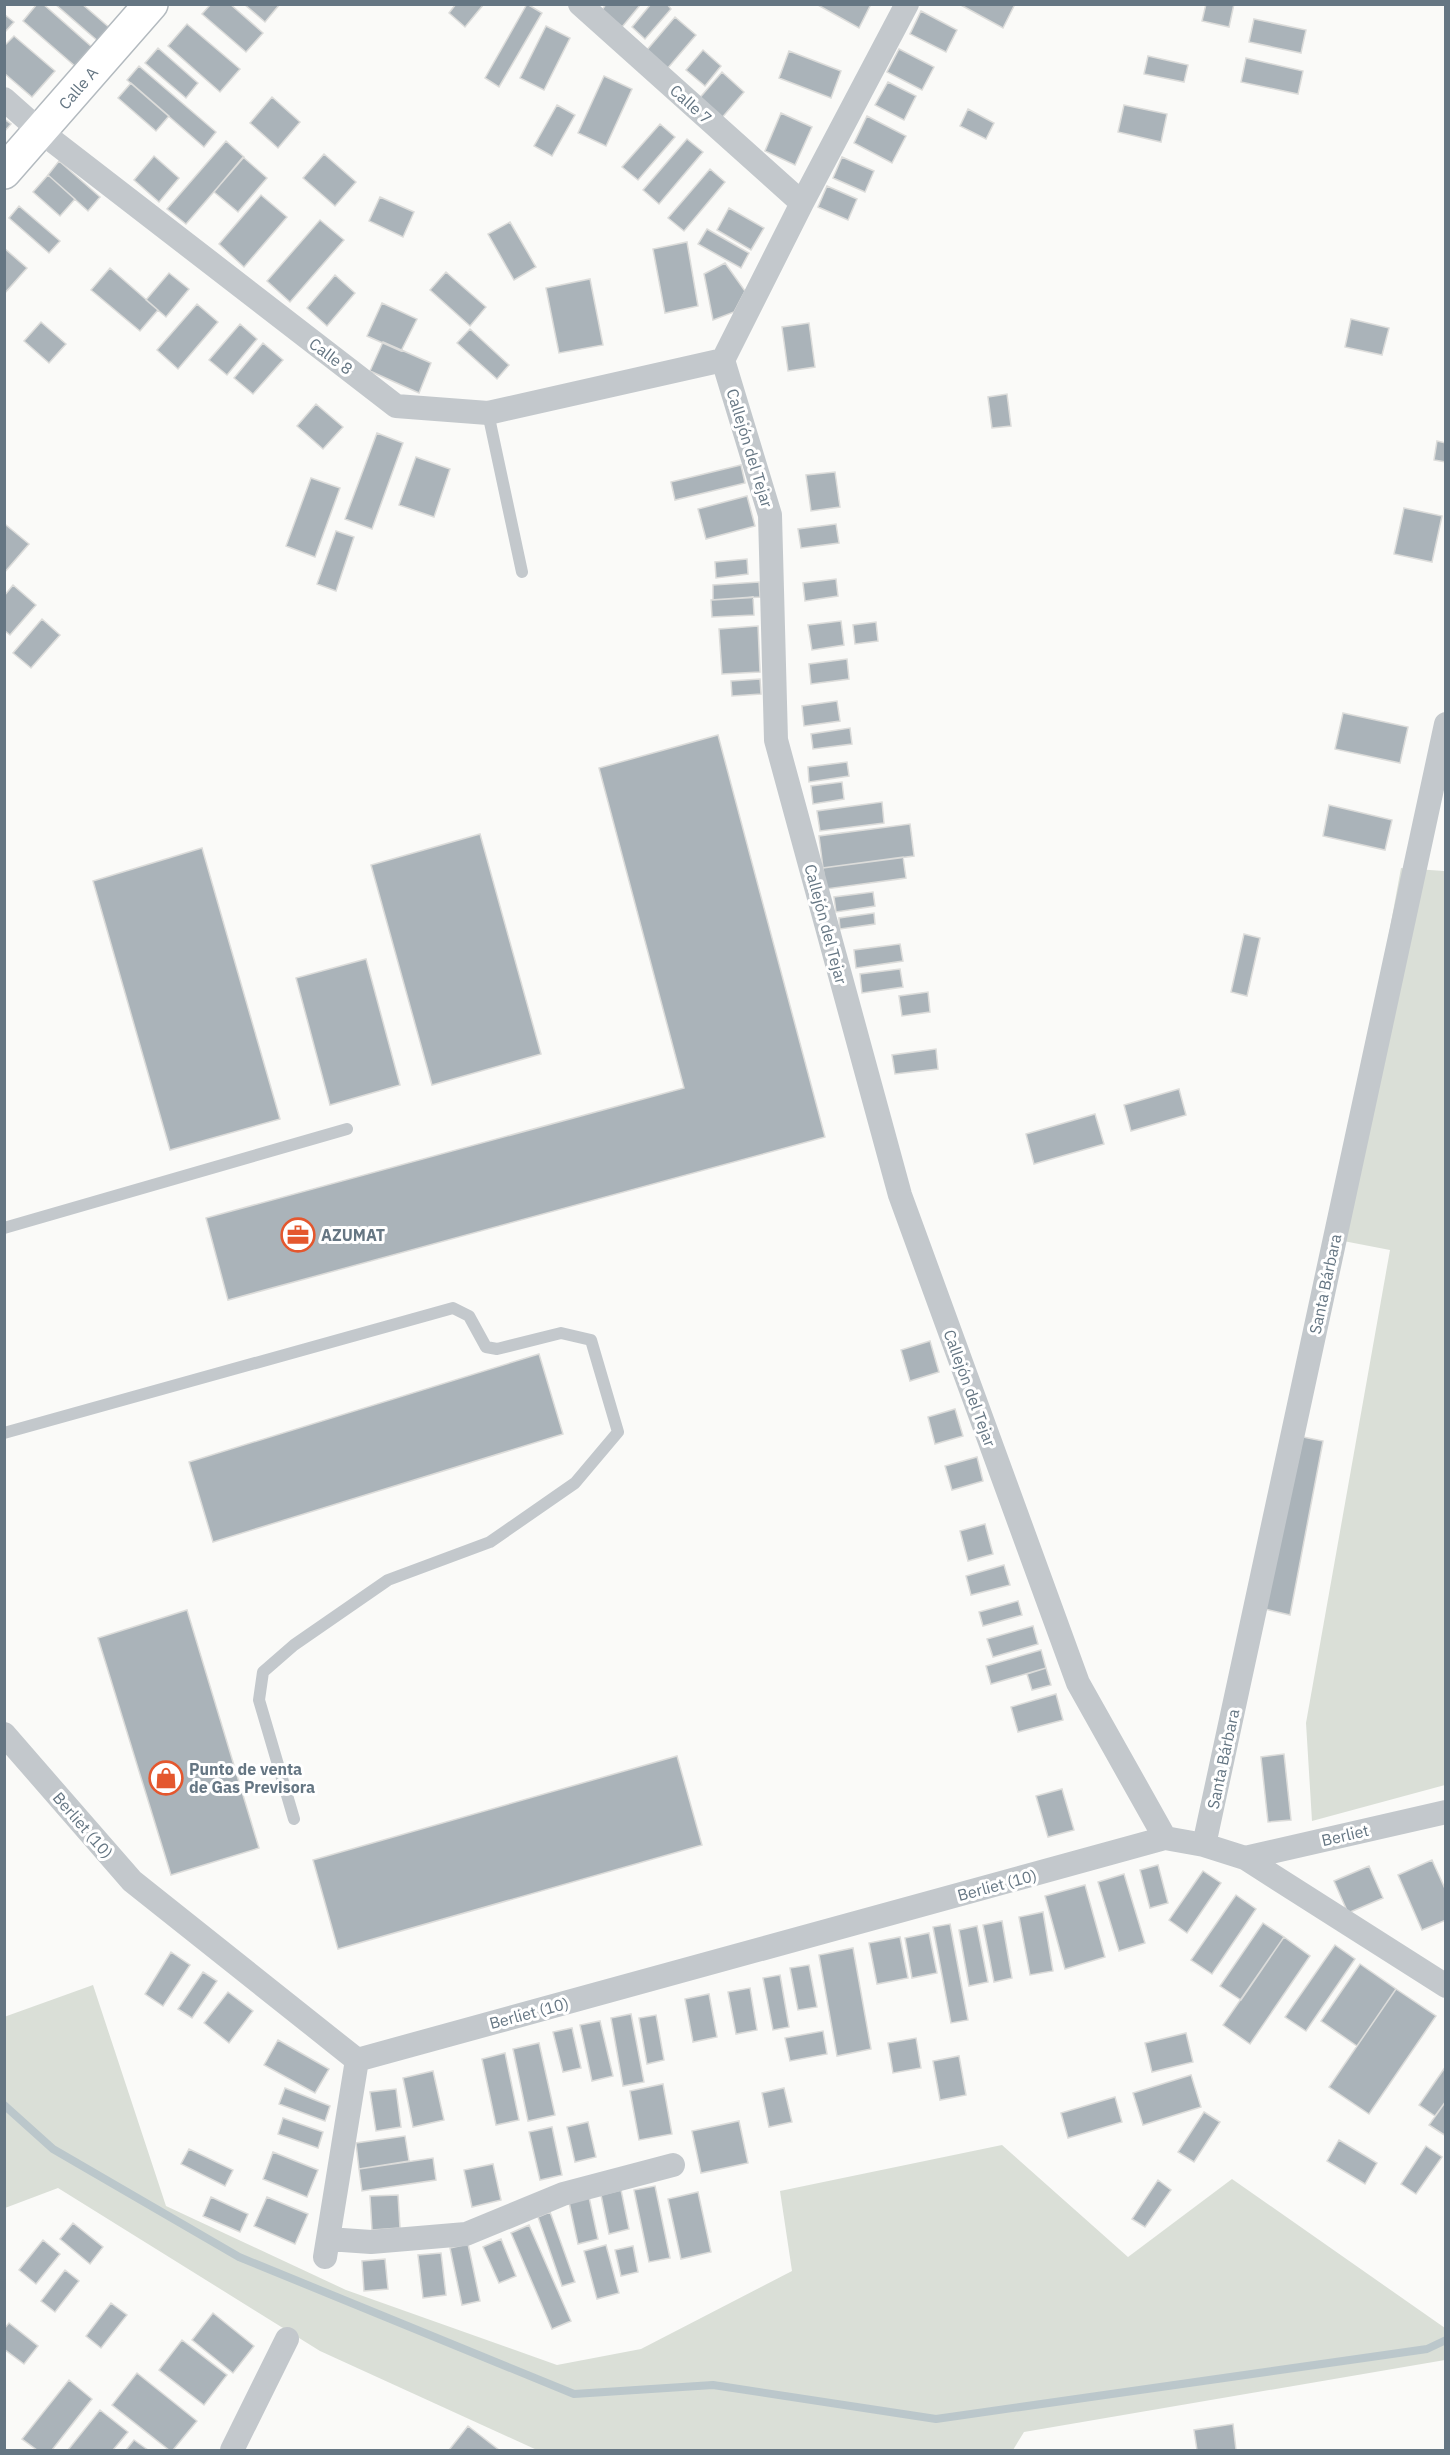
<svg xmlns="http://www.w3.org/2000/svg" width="1450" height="2455" viewBox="0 0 1450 2455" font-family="'IBM Plex Sans',sans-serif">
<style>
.green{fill:#dadfd7}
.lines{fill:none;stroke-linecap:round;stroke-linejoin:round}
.stream{stroke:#bbc7cb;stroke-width:8}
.building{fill:#aab3b9;stroke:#dcdcda;stroke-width:1.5}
.secondary-casing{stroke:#b3babf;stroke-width:36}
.lane{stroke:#c3c8cc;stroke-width:12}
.street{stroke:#c3c8cc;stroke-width:24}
.secondary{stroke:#fff;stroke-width:33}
.labels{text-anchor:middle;stroke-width:6;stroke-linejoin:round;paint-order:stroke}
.street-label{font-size:16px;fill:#657683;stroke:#fff}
.poi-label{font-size:16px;font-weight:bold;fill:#657683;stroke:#fff;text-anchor:start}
</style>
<rect width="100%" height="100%" fill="#fafaf8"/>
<path class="green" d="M 1445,864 L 1445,1785 L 1312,1821 L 1306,1723 L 1390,1250 L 1333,1239 L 1401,868 L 1444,871 Z
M 93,1985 L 166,2206 L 346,2290 L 557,2365 L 641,2349 L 792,2271 L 780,2191 L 1002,2145 L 1128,2257 L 1232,2179 L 1445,2328 L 1445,2360 L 1024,2432 L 1013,2450 L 537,2450 L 320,2351 L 58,2188 L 5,2208 L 4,2017 Z"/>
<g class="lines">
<path class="stream" d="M 4,2105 L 53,2149 L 239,2257 L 574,2394 L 713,2385 L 936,2419 L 1427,2349 L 1446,2340"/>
</g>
<path class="building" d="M 37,4 L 43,4 L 93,48 L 76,67 L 23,21 Z
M 55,4 L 82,4 L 111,29 L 99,42 Z
M 211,4 L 230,4 L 263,33 L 246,52 L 202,14 Z
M 244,4 L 280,4 L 265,22 Z
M 456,4 L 484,4 L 465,27 L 449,13 Z
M 527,4 L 542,13 L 499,87 L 485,78 Z
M 606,4 L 641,4 L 622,27 L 602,10 Z
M 651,4 L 667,4 L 671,9 L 645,39 L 632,27 Z
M 816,4 L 871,4 L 859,28 Z
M 959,4 L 1015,4 L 1003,28 Z
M 1206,4 L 1234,4 L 1229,27 L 1202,21 Z
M 921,11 L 957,30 L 946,52 L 910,34 Z
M 4,14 L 14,22 L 4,33 Z
M 675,17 L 696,35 L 667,69 L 646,51 Z
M 1254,19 L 1306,30 L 1301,53 L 1249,42 Z
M 187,24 L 240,69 L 220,92 L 168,46 Z
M 546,26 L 570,38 L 544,90 L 520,78 Z
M 14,36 L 55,71 L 32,97 L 4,73 L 4,46 Z
M 158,48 L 198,83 L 186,98 L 145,63 Z
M 899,49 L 934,67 L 922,90 L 887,72 Z
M 703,50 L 721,66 L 705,86 L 686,70 Z
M 789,51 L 841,71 L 831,98 L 779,78 Z
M 1148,56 L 1188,65 L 1184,82 L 1144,74 Z
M 1246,58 L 1303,71 L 1298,94 L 1241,82 Z
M 139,66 L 216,132 L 204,147 L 127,80 Z
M 722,72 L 744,92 L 720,120 L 697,101 Z
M 604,76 L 632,89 L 606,146 L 578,133 Z
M 888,82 L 916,96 L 904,120 L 875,105 Z
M 131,83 L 169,116 L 156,131 L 118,98 Z
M 272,97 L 300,122 L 278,148 L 250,123 Z
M 557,105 L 575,115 L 552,156 L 534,146 Z
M 1124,105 L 1167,114 L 1161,142 L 1118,132 Z
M 968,109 L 994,123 L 986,139 L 960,126 Z
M 781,113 L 812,127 L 795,165 L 765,151 Z
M 867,116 L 906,136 L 892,163 L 854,143 Z
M 4,119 L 11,124 L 4,132 Z
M 660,124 L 675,137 L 638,180 L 622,167 Z
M 687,139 L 703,152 L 659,204 L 643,190 Z
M 226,141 L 244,157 L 186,224 L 167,209 Z
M 324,154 L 356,182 L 335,206 L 303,178 Z
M 154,156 L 179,178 L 159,202 L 134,180 Z
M 243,157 L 267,178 L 238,212 L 214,192 Z
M 842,157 L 874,171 L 865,192 L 833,178 Z
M 59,161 L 100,197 L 88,211 L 48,175 Z
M 710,169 L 725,182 L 684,231 L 668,218 Z
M 48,175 L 75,199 L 60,216 L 33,192 Z
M 827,186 L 857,199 L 848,220 L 818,207 Z
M 261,195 L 287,217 L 244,267 L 219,244 Z
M 380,197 L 414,212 L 403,237 L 369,221 Z
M 19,206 L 60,241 L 49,253 L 9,218 Z
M 729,208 L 764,228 L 751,250 L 717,230 Z
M 320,220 L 344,240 L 290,302 L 267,281 Z
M 510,222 L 536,267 L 514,280 L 488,234 Z
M 707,229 L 749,253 L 741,268 L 698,244 Z
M 687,242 L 698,306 L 665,313 L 653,249 Z
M 4,248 L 27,268 L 4,294 Z
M 725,263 L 745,291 L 734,312 L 713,320 L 704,274 Z
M 110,268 L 158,310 L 140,331 L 91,290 Z
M 446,272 L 486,307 L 470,326 L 430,290 Z
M 169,273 L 189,289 L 166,317 L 146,300 Z
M 335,275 L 355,293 L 327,326 L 307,308 Z
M 590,279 L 603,345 L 559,353 L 546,288 Z
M 382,303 L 417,319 L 401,351 L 367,336 Z
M 197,304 L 218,322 L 178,369 L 157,350 Z
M 1351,319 L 1389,328 L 1382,355 L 1345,347 Z
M 41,322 L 66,344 L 49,363 L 24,341 Z
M 809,323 L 815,367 L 788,371 L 782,327 Z
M 240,324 L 257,339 L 227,375 L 209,360 Z
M 470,329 L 509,365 L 497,379 L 457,343 Z
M 383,342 L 431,363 L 419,393 L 370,371 Z
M 263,343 L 283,360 L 253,394 L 234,378 Z
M 1007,394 L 1011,426 L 992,428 L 988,397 Z
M 316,404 L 343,427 L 323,449 L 297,426 Z
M 377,433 L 403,443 L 372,529 L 345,519 Z
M 1437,441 L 1446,443 L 1446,462 L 1434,460 Z
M 416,457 L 450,469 L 434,517 L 399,505 Z
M 741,465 L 745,483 L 675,500 L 671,482 Z
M 835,472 L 840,507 L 811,511 L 806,475 Z
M 311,478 L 340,488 L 315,557 L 286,546 Z
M 747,496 L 755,526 L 706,539 L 698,509 Z
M 1404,508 L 1442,516 L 1432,562 L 1394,554 Z
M 836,524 L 839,543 L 801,548 L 798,529 Z
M 6,525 L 29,544 L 4,573 L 4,527 Z
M 336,531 L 354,537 L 336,591 L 317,584 Z
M 747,559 L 748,574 L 716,578 L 715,562 Z
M 836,579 L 838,596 L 805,601 L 803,583 Z
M 759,582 L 760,597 L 713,600 L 713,585 Z
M 13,585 L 36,605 L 10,635 L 4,630 L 4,596 Z
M 753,597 L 754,615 L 712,617 L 711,600 Z
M 42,619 L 60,635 L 31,668 L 13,653 Z
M 841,621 L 844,645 L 812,650 L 808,625 Z
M 876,622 L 878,641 L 855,644 L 853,625 Z
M 758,626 L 760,672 L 722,674 L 719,629 Z
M 847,659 L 849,679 L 811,684 L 809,664 Z
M 760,679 L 761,694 L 732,696 L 731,681 Z
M 837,701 L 840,721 L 804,726 L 802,706 Z
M 1343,713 L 1408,727 L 1400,763 L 1335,749 Z
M 850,728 L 852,744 L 813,749 L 811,734 Z
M 718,735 L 825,1137 L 228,1300 L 206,1218 L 684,1088 L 599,768 Z
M 847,762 L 849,776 L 809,782 L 808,767 Z
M 842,782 L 844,799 L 813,804 L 811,786 Z
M 882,802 L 884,823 L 820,831 L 817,811 Z
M 1329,805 L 1392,820 L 1385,850 L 1323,836 Z
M 910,824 L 914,856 L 823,868 L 819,836 Z
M 480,834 L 541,1054 L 432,1085 L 371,865 Z
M 202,848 L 280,1119 L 170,1150 L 93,881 Z
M 903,857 L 906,878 L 826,889 L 823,868 Z
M 873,892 L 875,906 L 836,912 L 834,897 Z
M 874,913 L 875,924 L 840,929 L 839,918 Z
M 1244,934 L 1260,938 L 1247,996 L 1231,992 Z
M 900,944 L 903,961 L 856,968 L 854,950 Z
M 366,959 L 400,1085 L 330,1105 L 296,978 Z
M 900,969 L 903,987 L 862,993 L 860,974 Z
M 928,992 L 930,1012 L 902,1016 L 899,996 Z
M 936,1049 L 938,1069 L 895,1074 L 892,1055 Z
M 1179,1089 L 1186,1115 L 1131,1131 L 1124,1105 Z
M 1095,1114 L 1104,1144 L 1034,1164 L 1026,1134 Z
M 930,1341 L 939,1372 L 910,1381 L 901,1350 Z
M 539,1354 L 563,1434 L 213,1542 L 189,1462 Z
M 955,1409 L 963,1436 L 935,1444 L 928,1417 Z
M 1303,1437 L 1323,1441 L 1290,1615 L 1265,1609 Z
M 977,1457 L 983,1481 L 952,1490 L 945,1466 Z
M 985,1524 L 993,1554 L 968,1561 L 960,1531 Z
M 1004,1565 L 1010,1585 L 971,1595 L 966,1576 Z
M 1018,1601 L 1022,1615 L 983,1626 L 979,1612 Z
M 187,1610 L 259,1848 L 171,1875 L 98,1638 Z
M 1033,1626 L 1038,1644 L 993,1657 L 987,1639 Z
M 1041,1650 L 1046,1668 L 991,1684 L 986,1666 Z
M 1046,1668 L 1051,1685 L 1032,1690 L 1027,1674 Z
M 1056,1694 L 1063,1720 L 1018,1732 L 1011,1707 Z
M 1284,1754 L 1291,1820 L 1268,1822 L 1261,1757 Z
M 677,1756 L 702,1845 L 338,1949 L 313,1860 Z
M 1062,1789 L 1074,1830 L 1048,1837 L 1036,1796 Z
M 1432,1860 L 1446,1891 L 1446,1920 L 1422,1930 L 1398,1875 Z
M 1158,1865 L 1168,1903 L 1150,1908 L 1140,1870 Z
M 1369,1866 L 1383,1898 L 1348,1913 L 1334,1881 Z
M 1203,1871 L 1221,1883 L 1187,1933 L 1169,1920 Z
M 1124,1874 L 1145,1943 L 1119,1951 L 1098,1882 Z
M 1085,1885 L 1105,1957 L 1065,1969 L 1045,1896 Z
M 1236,1895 L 1256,1909 L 1212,1974 L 1191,1960 Z
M 1043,1912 L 1053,1971 L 1030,1975 L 1019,1917 Z
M 1002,1921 L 1012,1978 L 994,1982 L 983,1925 Z
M 1263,1923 L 1284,1937 L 1241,2000 L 1220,1986 Z
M 950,1924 L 968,2020 L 951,2023 L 933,1927 Z
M 977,1926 L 988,1982 L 969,1986 L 959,1930 Z
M 929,1933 L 937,1973 L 912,1978 L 905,1938 Z
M 900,1937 L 908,1978 L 877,1984 L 869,1943 Z
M 1284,1937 L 1310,1956 L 1250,2044 L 1223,2025 Z
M 1335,1945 L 1355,1959 L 1306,2031 L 1285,2017 Z
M 853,1948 L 871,2049 L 837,2056 L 819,1955 Z
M 171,1952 L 190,1965 L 163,2006 L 145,1994 Z
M 1360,1964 L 1396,1989 L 1357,2046 L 1321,2021 Z
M 809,1965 L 817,2007 L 798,2010 L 790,1968 Z
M 203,1972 L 217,1981 L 192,2018 L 178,2009 Z
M 780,1975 L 789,2027 L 773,2030 L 763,1978 Z
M 750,1988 L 757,2030 L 736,2034 L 728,1992 Z
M 1396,1989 L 1436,2016 L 1369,2114 L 1329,2087 Z
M 228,1992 L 253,2011 L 229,2043 L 204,2023 Z
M 709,1994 L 717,2037 L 693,2042 L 685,1999 Z
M 631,2014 L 644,2082 L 623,2086 L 611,2018 Z
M 656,2015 L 664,2060 L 647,2064 L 639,2018 Z
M 600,2021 L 613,2076 L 592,2081 L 580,2025 Z
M 572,2028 L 581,2068 L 563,2072 L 553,2032 Z
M 823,2031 L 827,2054 L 790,2061 L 785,2038 Z
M 1186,2033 L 1193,2062 L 1152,2072 L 1145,2043 Z
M 916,2038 L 921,2068 L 893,2073 L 888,2043 Z
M 278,2040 L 329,2069 L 315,2093 L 264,2065 Z
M 539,2043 L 555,2115 L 528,2121 L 513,2049 Z
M 505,2053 L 519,2120 L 496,2125 L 482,2059 Z
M 959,2056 L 966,2095 L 940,2100 L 933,2061 Z
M 1446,2066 L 1446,2101 L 1435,2116 L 1419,2105 Z
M 433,2071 L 444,2120 L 413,2127 L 403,2078 Z
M 1191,2075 L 1201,2107 L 1143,2125 L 1133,2093 Z
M 663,2084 L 672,2134 L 639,2140 L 630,2091 Z
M 285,2088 L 330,2106 L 325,2121 L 279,2104 Z
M 784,2088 L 792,2122 L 769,2127 L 762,2093 Z
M 396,2089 L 401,2127 L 376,2131 L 370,2092 Z
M 1115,2097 L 1122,2122 L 1068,2138 L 1061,2113 Z
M 1446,2101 L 1446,2136 L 1429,2125 Z
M 1204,2112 L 1220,2122 L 1194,2162 L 1178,2152 Z
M 283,2118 L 323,2132 L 318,2148 L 278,2134 Z
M 739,2121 L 748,2163 L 701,2173 L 692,2131 Z
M 588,2122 L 596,2157 L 575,2162 L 567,2127 Z
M 552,2127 L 562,2175 L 540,2180 L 529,2132 Z
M 405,2136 L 409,2161 L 359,2169 L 356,2143 Z
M 1339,2140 L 1377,2163 L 1365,2184 L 1327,2161 Z
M 1426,2146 L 1442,2157 L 1416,2194 L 1401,2184 Z
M 189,2149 L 233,2170 L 225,2186 L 181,2164 Z
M 273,2152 L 318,2170 L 307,2197 L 263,2179 Z
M 433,2158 L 436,2180 L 362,2191 L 359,2169 Z
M 493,2164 L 501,2200 L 472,2207 L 464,2170 Z
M 1158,2180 L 1171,2190 L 1145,2227 L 1132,2219 Z
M 655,2186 L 670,2258 L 649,2262 L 634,2190 Z
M 621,2190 L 629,2229 L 609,2234 L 601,2195 Z
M 698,2192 L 711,2252 L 681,2259 L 668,2199 Z
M 398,2195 L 400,2228 L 372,2230 L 370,2196 Z
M 211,2197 L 248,2214 L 240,2232 L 203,2216 Z
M 267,2197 L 308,2214 L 295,2244 L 254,2226 Z
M 589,2197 L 598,2239 L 578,2244 L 569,2202 Z
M 550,2212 L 575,2282 L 562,2286 L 538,2217 Z
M 73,2223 L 103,2247 L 90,2264 L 60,2239 Z
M 529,2225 L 571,2321 L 552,2329 L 511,2233 Z
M 501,2239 L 516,2276 L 499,2283 L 483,2247 Z
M 43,2240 L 60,2254 L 36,2284 L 19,2270 Z
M 468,2244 L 480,2301 L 462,2305 L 450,2248 Z
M 606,2245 L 619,2293 L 597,2299 L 584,2251 Z
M 633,2246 L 638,2272 L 621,2276 L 615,2250 Z
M 441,2253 L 446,2295 L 423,2298 L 418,2255 Z
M 385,2259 L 388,2289 L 364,2291 L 362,2261 Z
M 65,2270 L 79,2281 L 55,2312 L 41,2301 Z
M 111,2303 L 127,2315 L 101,2348 L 86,2336 Z
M 213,2313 L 254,2346 L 233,2373 L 192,2340 Z
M 9,2323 L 38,2346 L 24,2364 L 4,2349 L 4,2329 Z
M 182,2340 L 227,2375 L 204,2405 L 159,2370 Z
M 137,2373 L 197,2421 L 173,2450 L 169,2450 L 112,2405 Z
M 69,2380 L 92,2399 L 52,2450 L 37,2450 L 22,2439 Z
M 100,2410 L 128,2432 L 113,2450 L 68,2450 Z
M 1233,2424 L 1236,2450 L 1197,2450 L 1194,2430 Z
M 468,2426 L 499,2450 L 449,2450 Z
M 134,2440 L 148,2450 L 126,2450 Z"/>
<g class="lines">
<g class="secondary-casing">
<path id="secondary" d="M 4,172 L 151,4"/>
</g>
<path class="lane" d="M 488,413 L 522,572
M 4,1228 L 347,1129
M 4,1433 L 453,1308 L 469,1316 L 486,1347 L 497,1349 L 561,1333 L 591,1340 L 618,1432 L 575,1483 L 490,1542 L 388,1580 L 294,1645 L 263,1672 L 259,1700 L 294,1819"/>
<path class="street" d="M 580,4 L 802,203
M 907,4 L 802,203 L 723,360 L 770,515 L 776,740 L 900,1195 L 1078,1683 L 1165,1838
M 4,99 L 40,131 L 396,406 L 488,413 L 723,360
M 4,1734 L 132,1881 L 357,2060
M 1204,1845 L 1446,724
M 1245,1858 L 1446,1812
M 357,2060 L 1165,1838 L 1204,1845 L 1245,1858 L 1446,1986
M 328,2239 L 371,2242 L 466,2234 L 563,2194 L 673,2165
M 325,2257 L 357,2060
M 232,2450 L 287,2339"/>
<use href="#secondary" class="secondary"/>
</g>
<defs>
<g id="office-ring" transform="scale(1.725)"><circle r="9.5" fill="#fff" stroke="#e4572e" stroke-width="1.5"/><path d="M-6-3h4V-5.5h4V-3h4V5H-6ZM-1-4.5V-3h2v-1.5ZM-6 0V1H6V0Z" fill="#e4572e"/></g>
<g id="shop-ring" transform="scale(1.725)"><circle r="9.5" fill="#fff" stroke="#e4572e" stroke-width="1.5"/><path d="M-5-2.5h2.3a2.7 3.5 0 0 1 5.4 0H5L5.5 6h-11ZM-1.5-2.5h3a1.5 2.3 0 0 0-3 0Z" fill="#e4572e"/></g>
</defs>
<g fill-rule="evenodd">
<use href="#office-ring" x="298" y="1235"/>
<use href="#shop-ring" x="166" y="1778"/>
</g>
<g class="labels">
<g class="street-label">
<text transform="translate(78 88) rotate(-49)" y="6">Calle A</text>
<text transform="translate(691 104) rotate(42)" y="6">Calle 7</text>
<text transform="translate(331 356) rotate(37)" y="6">Calle 8</text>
<text transform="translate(750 448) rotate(73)" y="6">Callejón del Tejar</text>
<text transform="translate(826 924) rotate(75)" y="6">Callejón del Tejar</text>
<text transform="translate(1325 1284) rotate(-78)" y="6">Santa Bárbara</text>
<text transform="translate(970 1388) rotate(70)" y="6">Callejón del Tejar</text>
<text transform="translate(1223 1759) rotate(-78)" y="6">Santa Bárbara</text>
<text transform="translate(83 1825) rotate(49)" y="6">Berliet (10)</text>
<text transform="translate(1345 1835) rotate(-13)" y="6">Berliet</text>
<text transform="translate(997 1885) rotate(-15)" y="6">Berliet (10)</text>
<text transform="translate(529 2013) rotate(-15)" y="6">Berliet (10)</text>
</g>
<g class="poi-label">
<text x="321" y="1241">AZUMAT</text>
<text x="189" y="1775">Punto de venta<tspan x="189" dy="18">de Gas Previsora</tspan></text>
</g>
</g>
<rect width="1450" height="2455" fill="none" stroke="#657683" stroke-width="12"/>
</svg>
